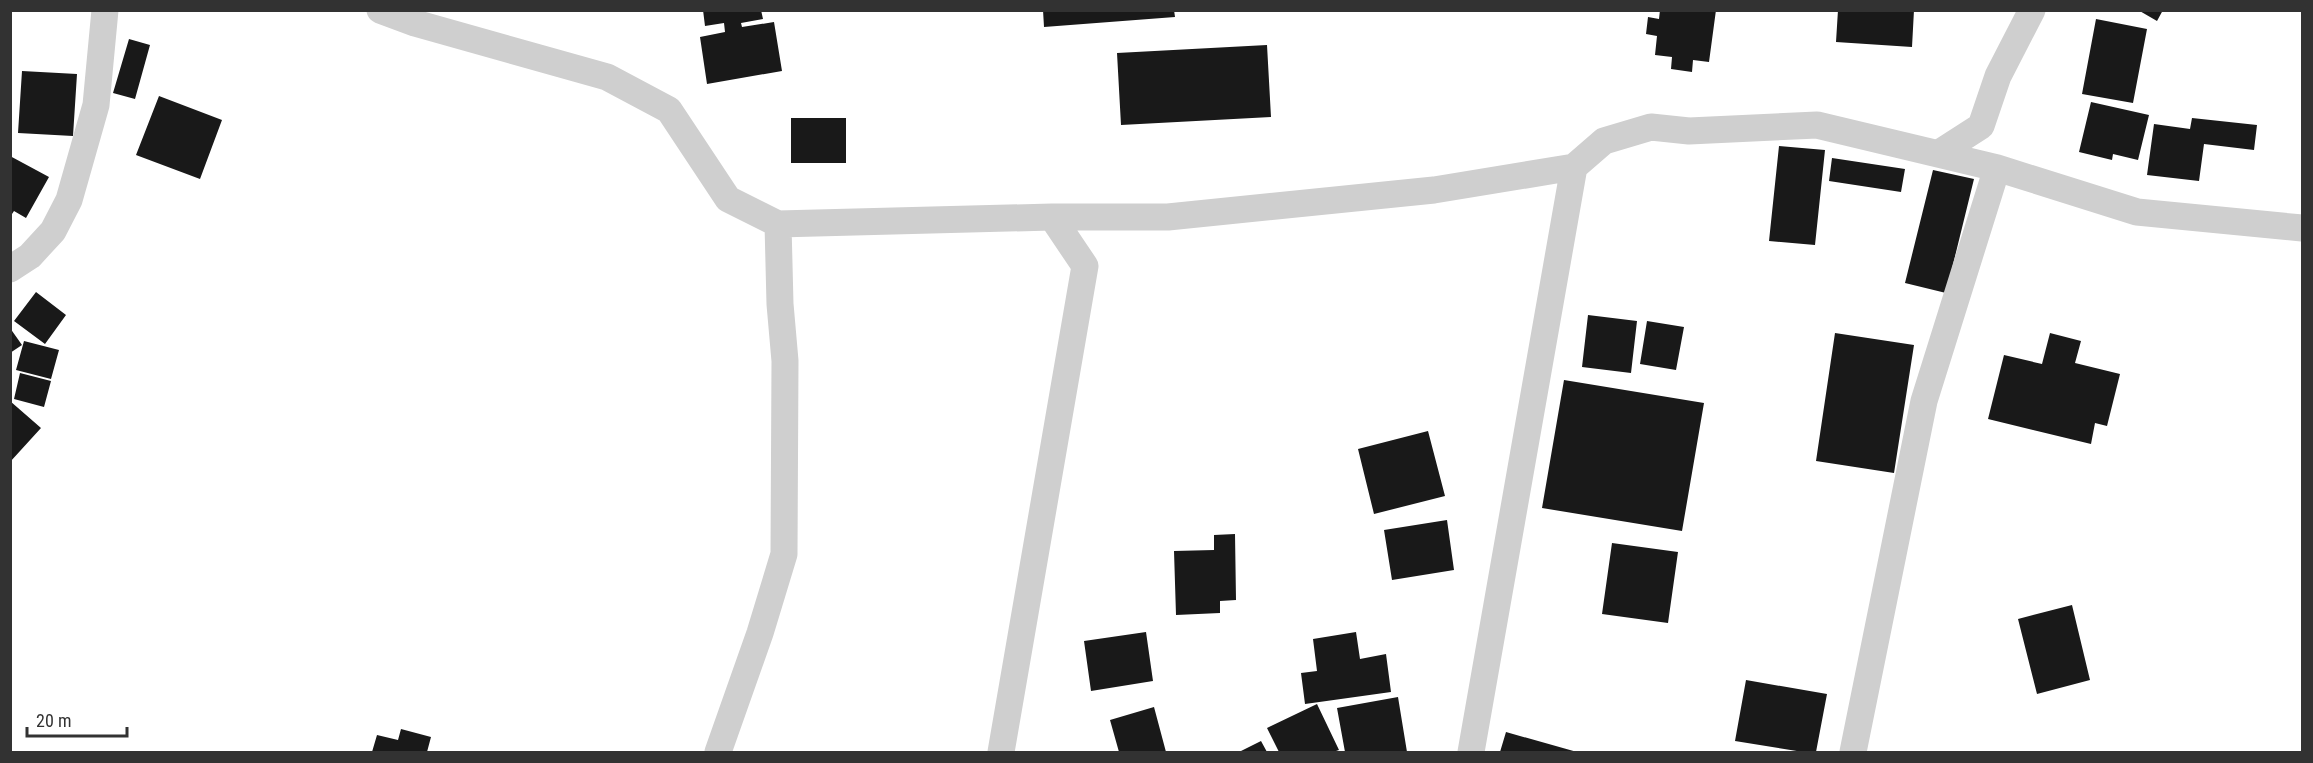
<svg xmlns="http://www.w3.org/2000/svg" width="2313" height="763" viewBox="0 0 2313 763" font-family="'Roboto Condensed',sans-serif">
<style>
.building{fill:#191919}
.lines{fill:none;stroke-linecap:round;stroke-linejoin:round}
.minor{stroke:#cfcfcf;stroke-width:27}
</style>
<rect width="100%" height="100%" fill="#fff"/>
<path class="building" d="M 703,10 L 761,10 L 763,19 L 741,23 L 742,27 L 774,22 L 782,71 L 707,84 L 700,37 L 725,32 L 724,23 L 705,26 Z
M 1043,10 L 1174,10 L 1175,17 L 1044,27 Z
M 1660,10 L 1716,10 L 1709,62 L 1693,60 L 1692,72 L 1671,69 L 1672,57 L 1655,55 L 1657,36 L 1646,34 L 1648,17 L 1659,19 Z
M 1838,10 L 1914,10 L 1912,47 L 1836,42 Z
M 2138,10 L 2163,10 L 2157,21 Z
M 2096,19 L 2147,29 L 2133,103 L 2082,94 Z
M 129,39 L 150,45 L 135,99 L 113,93 Z
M 1267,45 L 1271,117 L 1121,125 L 1117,53 Z
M 22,71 L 77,74 L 73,136 L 18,133 Z
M 159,96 L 222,120 L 200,179 L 136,155 Z
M 2091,102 L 2149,115 L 2138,160 L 2113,154 L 2112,160 L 2079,152 Z
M 791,118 L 846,118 L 846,163 L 791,163 Z
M 2192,118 L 2257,125 L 2254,150 L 2204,144 L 2199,181 L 2147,175 L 2154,124 L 2190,129 Z
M 1779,146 L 1825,150 L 1815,245 L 1769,241 Z
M 10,156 L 49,177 L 26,218 L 14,211 L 10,217 Z
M 1832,158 L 1905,169 L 1901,192 L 1829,181 Z
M 1933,170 L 1974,179 L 1946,293 L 1905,283 Z
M 36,292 L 66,315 L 45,344 L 14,321 Z
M 1588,315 L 1637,321 L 1631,373 L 1582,367 Z
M 1647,321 L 1684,327 L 1676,370 L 1640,364 Z
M 10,328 L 22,345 L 10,353 Z
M 1835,333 L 1914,345 L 1894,473 L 1816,461 Z
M 2050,333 L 2081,341 L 2075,363 L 2120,374 L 2107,426 L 2095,423 L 2091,444 L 1988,419 L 2004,355 L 2042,364 Z
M 24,341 L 59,350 L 51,379 L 16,370 Z
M 20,373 L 51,381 L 44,407 L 14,399 Z
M 1564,380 L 1704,403 L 1682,531 L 1542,508 Z
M 10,401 L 41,428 L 10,462 Z
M 1428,431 L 1445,496 L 1374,514 L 1358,449 Z
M 1447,520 L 1454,570 L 1392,580 L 1384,530 Z
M 1235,534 L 1236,600 L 1220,601 L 1220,613 L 1176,615 L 1174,551 L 1214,550 L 1214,535 Z
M 1612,543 L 1678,552 L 1668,623 L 1602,614 Z
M 2072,605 L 2090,680 L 2037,694 L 2018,619 Z
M 1146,632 L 1153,681 L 1091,691 L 1084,641 Z
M 1356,632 L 1360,659 L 1386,654 L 1391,692 L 1305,704 L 1301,673 L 1317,671 L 1313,639 Z
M 1746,680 L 1827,694 L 1816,752 L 1803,752 L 1735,741 Z
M 1398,697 L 1407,752 L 1345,752 L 1337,708 Z
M 1317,704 L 1339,750 L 1333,752 L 1279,752 L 1267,728 Z
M 1154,707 L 1166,752 L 1119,752 L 1110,720 Z
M 401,729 L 431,737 L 427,752 L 372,752 L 377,735 L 398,740 Z
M 1506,732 L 1577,752 L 1500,752 Z
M 1261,741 L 1267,752 L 1239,752 Z"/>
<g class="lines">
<path class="minor" d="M 380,10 L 415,23 L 607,77 L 669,110 L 728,199 L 778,224 L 1052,217 L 1168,217 L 1434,190 L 1574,167 L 1604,141 L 1651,127 L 1689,131 L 1817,125 L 1997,168 L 2137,212 L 2302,228
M 1939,153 L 1981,126 L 1998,76 L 2032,10
M 10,269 L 30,256 L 53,231 L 69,200 L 96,105 L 105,10
M 718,752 L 760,633 L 784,554 L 785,361 L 780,304 L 778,224
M 1001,752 L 1085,266 L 1052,217
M 1471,752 L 1574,167
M 1853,752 L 1924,401 L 1997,168"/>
</g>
<rect width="2313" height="763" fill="none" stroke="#323232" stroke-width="24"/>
<path d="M27 727v9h100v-9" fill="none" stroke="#323232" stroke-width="3"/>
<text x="36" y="727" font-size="18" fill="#323232" stroke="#ffffff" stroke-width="4.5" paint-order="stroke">20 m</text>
</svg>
